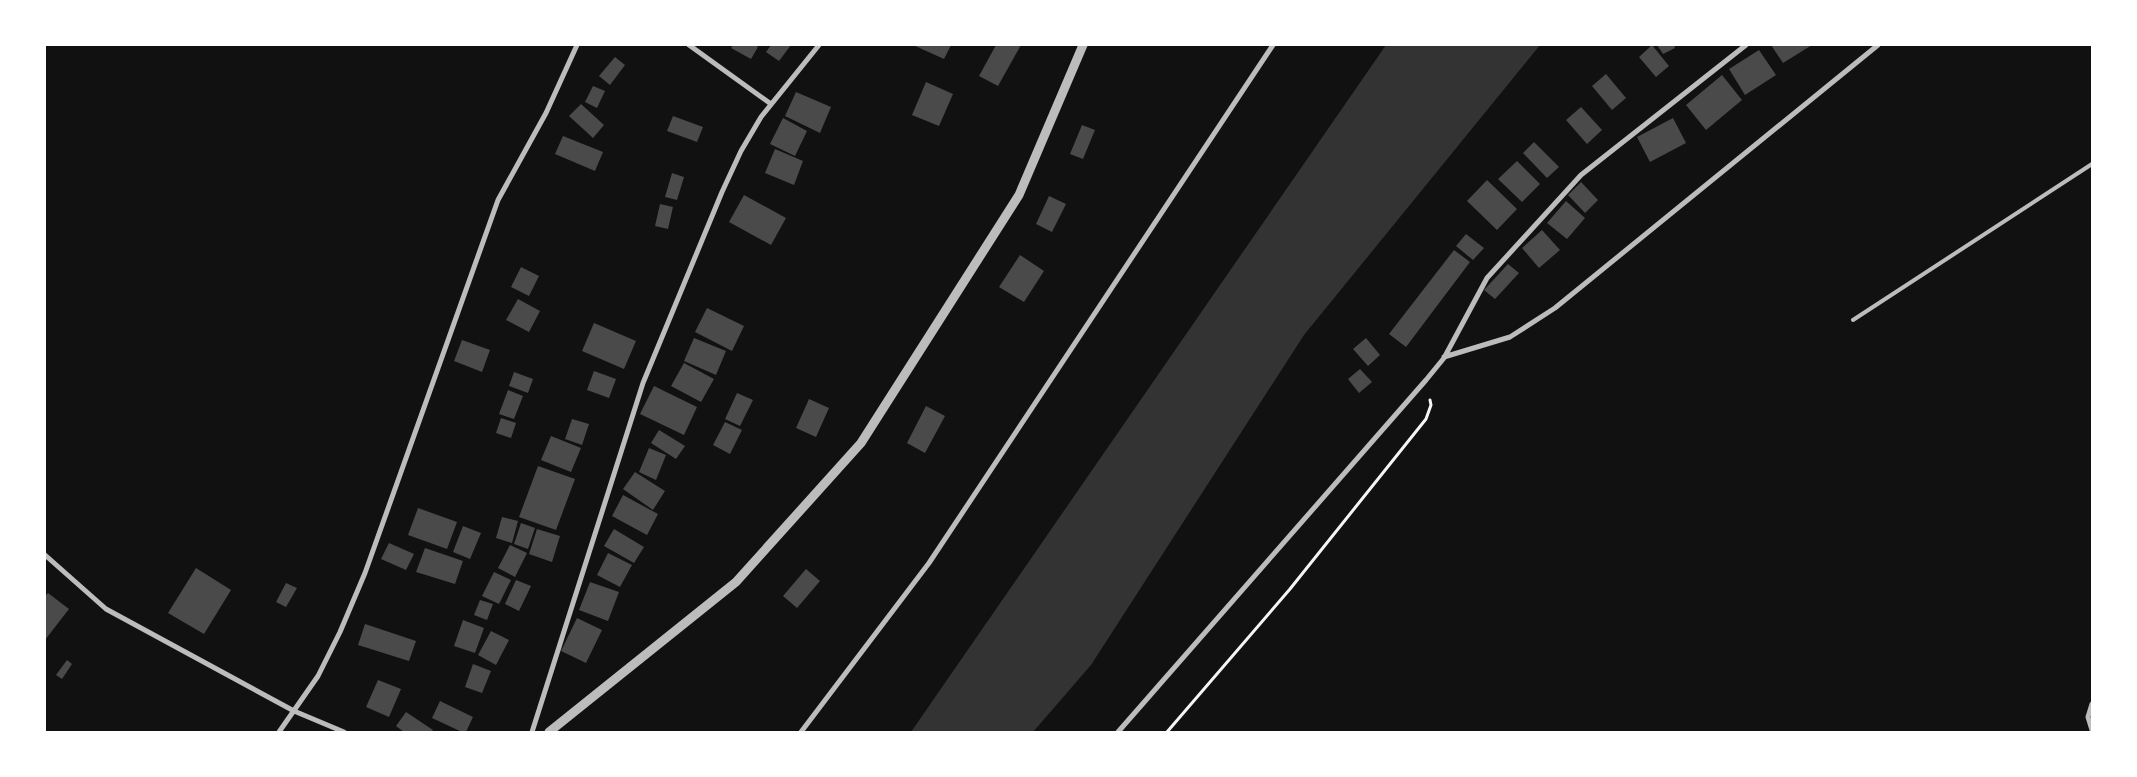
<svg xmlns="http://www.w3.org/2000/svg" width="2137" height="777" viewBox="0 0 2137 777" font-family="'Fira Sans Condensed',sans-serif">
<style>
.water{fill:#333}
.building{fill:#4a4a4a}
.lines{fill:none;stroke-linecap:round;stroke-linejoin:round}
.path{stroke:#f5f5f5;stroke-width:3}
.service{stroke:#bcbcbc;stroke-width:4}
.minor{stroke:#bcbcbc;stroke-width:5}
.tertiary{stroke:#bcbcbc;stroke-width:9}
</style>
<rect width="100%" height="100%" fill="#111"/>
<path class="water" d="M 1386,45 L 1540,45 L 1304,335 L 1091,665 L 1033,732 L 911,732 Z"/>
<path class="building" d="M 733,45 L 755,45 L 758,47 L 751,59 L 731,48 Z
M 771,45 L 791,45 L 779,61 L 766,52 Z
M 913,45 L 951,45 L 944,59 Z
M 996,45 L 1021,45 L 998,86 L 979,76 Z
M 1652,45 L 1669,66 L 1656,77 L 1639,57 Z
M 1657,45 L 1674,45 L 1675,48 L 1663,54 Z
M 1771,45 L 1812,45 L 1783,63 Z
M 1759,50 L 1776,75 L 1745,95 L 1729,69 Z
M 615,57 L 625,65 L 610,85 L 599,76 Z
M 1606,74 L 1626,98 L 1612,110 L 1592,86 Z
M 1722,75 L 1742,100 L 1706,130 L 1686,105 Z
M 926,82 L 953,94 L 939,126 L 912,115 Z
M 593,86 L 605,91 L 597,108 L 585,102 Z
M 796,92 L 831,107 L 820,133 L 785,116 Z
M 581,104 L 604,125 L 593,138 L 569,116 Z
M 1581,107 L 1602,130 L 1587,144 L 1566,120 Z
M 673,116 L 703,127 L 697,142 L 667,131 Z
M 783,118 L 807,131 L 795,156 L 770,144 Z
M 1673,118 L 1686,143 L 1650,162 L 1637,137 Z
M 1082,125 L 1095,130 L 1083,159 L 1070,154 Z
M 563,136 L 603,152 L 595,171 L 555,154 Z
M 1534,142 L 1559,167 L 1547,178 L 1523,153 Z
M 775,149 L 803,161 L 794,185 L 765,173 Z
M 1517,161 L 1540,184 L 1522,202 L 1498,179 Z
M 672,173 L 684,177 L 677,200 L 665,197 Z
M 1487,180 L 1517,209 L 1497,230 L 1467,201 Z
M 1581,182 L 1598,200 L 1585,213 L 1568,195 Z
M 744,195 L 786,218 L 771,245 L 729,222 Z
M 1049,196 L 1066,204 L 1052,232 L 1036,224 Z
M 1566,201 L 1585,218 L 1567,239 L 1547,223 Z
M 660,204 L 673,207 L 668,229 L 655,226 Z
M 1542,230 L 1560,250 L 1539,268 L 1522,248 Z
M 1466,234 L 1484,248 L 1473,260 L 1456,246 Z
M 1454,250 L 1470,262 L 1406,347 L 1389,334 Z
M 1020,255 L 1044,271 L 1024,302 L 999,287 Z
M 1508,264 L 1519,273 L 1495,299 L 1484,290 Z
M 521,267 L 539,276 L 529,296 L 511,287 Z
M 518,299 L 540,311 L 529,332 L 506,320 Z
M 707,308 L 744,326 L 732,351 L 695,332 Z
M 594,323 L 636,341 L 624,369 L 582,351 Z
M 694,338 L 726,351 L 716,375 L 684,361 Z
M 1366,338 L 1380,355 L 1368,366 L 1353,349 Z
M 462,340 L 490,350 L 482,372 L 454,361 Z
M 684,363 L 714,379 L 701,402 L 671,386 Z
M 1360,369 L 1372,382 L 1359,393 L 1348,379 Z
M 594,371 L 616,379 L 609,398 L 587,390 Z
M 514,372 L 533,379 L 528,393 L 509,386 Z
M 654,386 L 697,407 L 684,435 L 640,414 Z
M 508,390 L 523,396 L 514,419 L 499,414 Z
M 737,393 L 753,400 L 740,426 L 725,419 Z
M 809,399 L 829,408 L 816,437 L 796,428 Z
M 926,406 L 945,416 L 925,453 L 907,443 Z
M 501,418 L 516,423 L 511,438 L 496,433 Z
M 572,419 L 589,424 L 582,445 L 565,439 Z
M 725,422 L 742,430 L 730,454 L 713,445 Z
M 659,430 L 685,446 L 676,459 L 651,443 Z
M 551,436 L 581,448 L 571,472 L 541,460 Z
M 649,448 L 666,455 L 656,480 L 639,472 Z
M 538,466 L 575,479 L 556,530 L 519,517 Z
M 635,472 L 665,491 L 653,510 L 623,489 Z
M 623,495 L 658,514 L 647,535 L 612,516 Z
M 418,508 L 457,522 L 447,549 L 408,535 Z
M 502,517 L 518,521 L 512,543 L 496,538 Z
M 521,523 L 535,528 L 528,549 L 514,544 Z
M 463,526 L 481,533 L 470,559 L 453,552 Z
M 537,529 L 560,536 L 552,562 L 529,554 Z
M 614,529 L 644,547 L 634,563 L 604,546 Z
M 389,543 L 414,554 L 406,570 L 381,559 Z
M 510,545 L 527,553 L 515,577 L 498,568 Z
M 425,548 L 463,561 L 455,584 L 416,572 Z
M 608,553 L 632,565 L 620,587 L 597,575 Z
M 196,568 L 231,590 L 204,634 L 168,613 Z
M 806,569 L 820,581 L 797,608 L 783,596 Z
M 494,572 L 511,580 L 499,604 L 482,596 Z
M 516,580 L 531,586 L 519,611 L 505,604 Z
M 590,582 L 619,592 L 608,621 L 579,610 Z
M 286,583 L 297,588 L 286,607 L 276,602 Z
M 48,593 L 69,609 L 45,640 L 45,596 Z
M 480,600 L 493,604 L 487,620 L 474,615 Z
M 577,618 L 602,630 L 586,663 L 561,651 Z
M 463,620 L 484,628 L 475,653 L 454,646 Z
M 365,624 L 416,641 L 409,661 L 358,645 Z
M 491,631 L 509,640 L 496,665 L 478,655 Z
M 67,660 L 72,664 L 62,679 L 56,675 Z
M 473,664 L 491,671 L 482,693 L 465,687 Z
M 378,680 L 401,689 L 389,717 L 366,707 Z
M 440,701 L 473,717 L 466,732 L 462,732 L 432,718 Z
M 406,712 L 433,730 L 431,732 L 404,732 L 396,726 Z"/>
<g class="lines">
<path class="path" d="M 1167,732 L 1290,589 L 1426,419 L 1431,405 L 1430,400"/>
<path class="service" d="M 1853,320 L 2092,164"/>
<path class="minor" d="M 689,45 L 771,104
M 1444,357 L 1510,337 L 1555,308 L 1878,45
M 45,555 L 106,609 L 294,711 L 344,732
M 2092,704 L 2088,717 L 2092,730
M 279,732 L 318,676 L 340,632 L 365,573 L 498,200 L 546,113 L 577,45
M 532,732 L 643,383 L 722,192 L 741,151 L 761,117 L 819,45
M 801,732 L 929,563 L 1273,45
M 1118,732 L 1426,380 L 1444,358 L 1487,278 L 1581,175 L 1746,45"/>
<path class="tertiary" d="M 549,732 L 736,582 L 861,443 L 1019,195 L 1083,45"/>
</g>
<rect width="2137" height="777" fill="none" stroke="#ffffff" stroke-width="92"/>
</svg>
